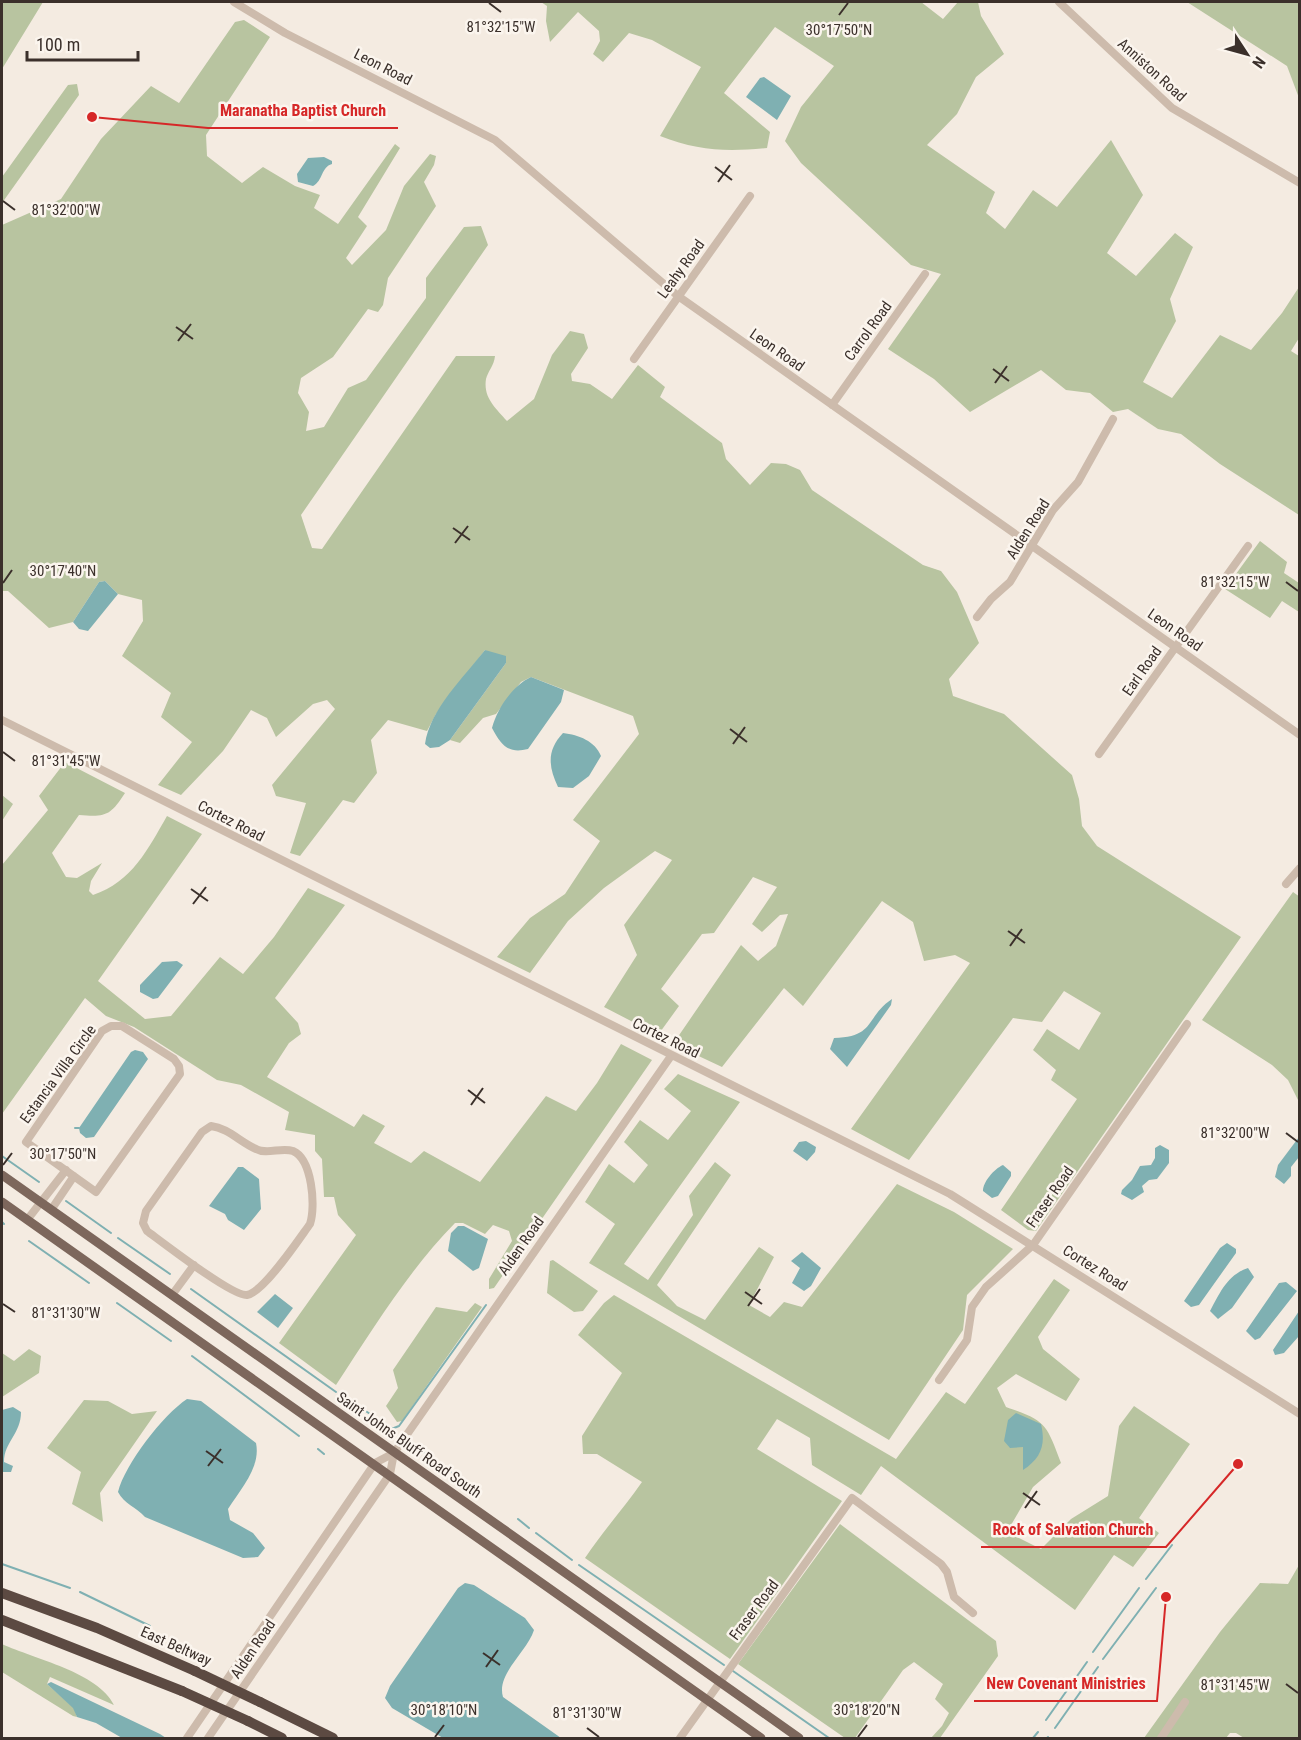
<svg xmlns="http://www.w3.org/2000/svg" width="1301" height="1740" viewBox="0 0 1301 1740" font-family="'Roboto Condensed',sans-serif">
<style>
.green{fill:#b8c4a0}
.water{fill:#7fb0b2}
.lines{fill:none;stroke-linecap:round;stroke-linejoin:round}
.stream{stroke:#7fb0b2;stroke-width:2}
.minor{stroke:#cdbbac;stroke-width:8}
.major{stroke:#7d675c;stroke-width:9}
.highway{stroke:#5c4a42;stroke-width:10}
.highway-bridge{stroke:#5c4a42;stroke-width:10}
.ticks{fill:none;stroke:#3b302b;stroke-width:2}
.labels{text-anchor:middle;stroke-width:5;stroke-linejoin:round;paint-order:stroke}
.street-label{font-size:15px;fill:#3b302b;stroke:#fbf5ee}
.ticks-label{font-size:15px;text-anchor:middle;fill:#3b302b;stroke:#fbf5ee;stroke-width:5;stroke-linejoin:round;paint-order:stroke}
.leader{fill:none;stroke:#d62828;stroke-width:2}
.callout-dot{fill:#d62828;stroke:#fbf5ee;stroke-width:2}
.callout-label{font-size:16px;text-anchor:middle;font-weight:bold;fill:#d62828;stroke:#fbf5ee;stroke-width:5;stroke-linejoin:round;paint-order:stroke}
</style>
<rect width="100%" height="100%" fill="#f4ebe1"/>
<path class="green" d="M 2,2 L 43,2 L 2,69 Z
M 541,2 L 921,2 L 943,19 L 958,2 L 978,2 L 981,16 L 1004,54 L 976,77 L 957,114 L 927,145 L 995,192 L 986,213 L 1005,229 L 1033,190 L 1057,207 L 1111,140 L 1143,195 L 1107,253 L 1136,276 L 1175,233 L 1193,247 L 1170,299 L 1176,321 L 1143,382 L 1172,398 L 1220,335 L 1251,350 L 1282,313 L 1299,287 L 1299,338 L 1291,351 L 1299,356 L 1299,515 L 1220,464 L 1181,434 L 1158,429 L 1128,409 L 1113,412 L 1090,393 L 1066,390 L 1041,370 L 970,412 L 934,379 L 888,349 L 941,274 L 911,265 L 801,163 L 785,141 L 801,107 L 834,66 L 775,27 L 724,93 L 770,132 L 767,148 C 727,152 698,151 660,136 L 701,67 L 652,40 L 629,33 L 603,62 L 593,54 L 600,41 L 599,31 L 578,12 L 550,42 L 546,21 L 547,6 Z
M 1187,2 L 1299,2 L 1299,98 L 1287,66 Z
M 244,20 L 270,37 L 206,135 L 207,156 L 242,183 L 263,167 L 295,186 L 320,195 L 314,208 L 338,224 L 395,144 L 400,148 L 358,217 L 367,226 L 346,258 L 352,265 L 386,230 L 404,186 L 430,154 L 436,156 L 434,165 L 424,182 L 436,206 L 388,278 L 383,305 L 378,312 L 368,309 L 333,357 L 301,378 L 298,393 L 309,412 L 306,431 L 324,427 L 348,388 L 366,380 L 426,298 L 426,278 L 464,227 L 481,226 L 488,245 L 301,515 L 312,548 L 322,549 L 456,356 L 495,356 C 494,366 488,371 486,379 C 483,398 496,408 507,421 L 534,399 L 552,355 L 570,331 L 584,334 L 588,348 L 571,374 L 572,381 L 590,384 L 612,399 L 638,365 L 665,387 L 660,397 L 722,443 L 726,459 L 750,485 L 771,463 L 786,464 L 800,470 L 812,490 L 923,565 L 941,571 L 957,592 L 979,643 L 949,679 L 953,696 L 1004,714 L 1072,775 L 1079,799 L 1082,826 L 1097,846 L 1241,937 L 1036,1231 L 1028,1230 L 1001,1210 L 1077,1099 L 1051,1080 L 1056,1070 L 1033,1050 L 1047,1029 L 1079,1050 L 1101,1013 L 1064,991 L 1042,1022 L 1013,1018 L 909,1160 L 851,1129 L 970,963 L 955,955 L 924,961 L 913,922 L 882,901 L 803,1006 L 784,988 L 722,1067 L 673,1044 L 741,945 L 758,961 L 776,946 L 788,914 L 780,915 L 762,932 L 752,924 L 777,887 L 753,877 L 714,933 L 702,934 L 661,989 L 679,1006 L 658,1035 L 604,1007 L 637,955 L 624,925 L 672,860 L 655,851 L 604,888 L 568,921 L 530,973 L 497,957 L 530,918 L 565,894 L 600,841 L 573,820 L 639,734 L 633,716 L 531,677 L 521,682 L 496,714 L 483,718 L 460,743 L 450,740 L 506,663 L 485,650 L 436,714 L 427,731 L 388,720 L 371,740 L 377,773 L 354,803 L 343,800 L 300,856 L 290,853 L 306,803 L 276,796 L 272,785 L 335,709 L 327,700 L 313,704 L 276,737 L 267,718 L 251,710 L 223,751 L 181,795 L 158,785 L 192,742 L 161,717 L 171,693 L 122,656 L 143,621 L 142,600 L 118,594 L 105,581 L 99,582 L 73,622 L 49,628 L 8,591 L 2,591 L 2,225 L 61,199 L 101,139 L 151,86 L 179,103 L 235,22 Z
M 77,84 L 79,95 L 2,203 L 2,177 L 68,85 Z
M 1260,541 L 1287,562 L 1284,573 L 1299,583 L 1299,612 L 1282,601 L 1270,618 L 1225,589 Z
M 65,762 L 125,793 C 110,816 106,817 79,815 L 52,853 L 66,877 L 77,878 L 102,863 L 91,881 L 89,891 L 93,895 C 132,882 148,849 167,816 L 202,834 L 98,981 L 145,1019 L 171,1016 L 220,957 L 243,974 L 274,937 L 308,888 L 345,905 L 275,998 L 298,1023 L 301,1034 L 289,1043 L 267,1077 L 354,1127 L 363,1114 L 385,1126 L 374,1143 L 411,1163 L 424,1151 L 480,1182 L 546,1096 L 576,1111 L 597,1083 L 621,1044 L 652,1060 L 494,1288 L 489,1289 L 489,1279 L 512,1241 L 509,1231 L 493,1225 L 485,1234 L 463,1223 L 455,1223 C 408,1271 373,1329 336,1385 L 279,1343 L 356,1235 L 338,1215 L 334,1197 L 324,1197 L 322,1159 L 315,1151 L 315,1135 L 285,1130 L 289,1112 L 241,1085 L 217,1080 L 134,1027 L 106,1016 L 85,998 L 2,1114 L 2,865 L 48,810 L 39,796 Z
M 2,795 L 13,804 L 2,821 Z
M 1293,892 L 1300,897 L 1299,1102 L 1288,1080 L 1272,1065 L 1202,1020 Z
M 678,1074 L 740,1102 L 624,1264 L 648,1280 L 693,1215 L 689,1196 L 715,1162 L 731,1175 L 657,1285 L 677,1306 L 705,1320 L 759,1247 L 774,1257 L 749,1305 L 770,1317 L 784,1302 L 802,1307 L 897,1184 L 954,1212 L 1013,1249 L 967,1295 L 963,1330 L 889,1440 L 589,1263 L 615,1224 L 585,1202 L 609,1164 L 634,1183 L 648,1165 L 624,1142 L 640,1120 L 668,1140 L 691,1111 L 664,1089 Z
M 553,1260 L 598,1291 L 583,1311 L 574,1312 L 547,1293 L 550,1261 Z
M 1054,1279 L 1070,1290 L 1038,1337 L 1043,1349 L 1080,1379 L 1066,1401 L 1016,1374 L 997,1388 L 1006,1407 C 1046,1421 1046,1423 1061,1463 L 1033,1487 L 1007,1532 L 1041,1549 L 1071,1519 L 1108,1496 L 1119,1426 L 1134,1406 L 1190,1444 L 1139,1518 L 1159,1533 L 1133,1567 L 1114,1555 L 1075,1610 L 881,1466 L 861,1495 L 812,1465 L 810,1438 L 777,1419 L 757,1449 L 842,1501 L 730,1659 L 585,1558 C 603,1531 624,1508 642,1482 L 597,1454 L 583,1454 L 582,1436 L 622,1373 L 578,1335 L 604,1303 L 614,1295 L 896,1459 L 946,1392 L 965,1404 Z
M 475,1303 L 482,1307 L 402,1421 L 397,1422 L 386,1406 L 398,1388 L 393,1370 L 436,1307 L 467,1312 Z
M 29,1349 L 41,1356 L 39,1373 L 2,1397 L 2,1353 L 14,1361 Z
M 84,1400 L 108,1401 L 132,1414 L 157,1411 L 100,1493 L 103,1522 L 72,1504 L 81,1472 L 47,1448 Z
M 840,1524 L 996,1641 L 998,1656 L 940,1738 L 931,1738 L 942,1726 L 949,1713 L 935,1699 L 943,1684 L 914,1662 L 903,1670 L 855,1738 L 845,1738 L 738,1664 Z
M 1299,1565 L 1299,1738 L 1244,1738 L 1236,1733 L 1230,1733 L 1226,1738 L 1144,1738 L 1220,1632 L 1260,1583 L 1288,1584 Z
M 2,1644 C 34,1659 98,1672 114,1705 L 50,1677 L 47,1684 L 74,1708 L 77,1717 L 73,1716 L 2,1672 Z"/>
<path class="water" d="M 764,77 L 791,96 L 777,120 L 746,97 L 760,78 Z
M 324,157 L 332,161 L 332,164 C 321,167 323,181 313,186 L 298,182 L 297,174 L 308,158 Z
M 105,581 L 118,594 L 88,631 L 79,629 L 73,622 L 99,582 Z
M 485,650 L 506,656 L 506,663 L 450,740 L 439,747 L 430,748 L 425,744 C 430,709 464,677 485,650 Z
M 531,677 L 564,690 L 561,702 L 528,749 C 508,754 501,745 492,728 C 497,709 512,686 531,677 Z
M 563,733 C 579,735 595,741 601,756 L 589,776 L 573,788 L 558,787 C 548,766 547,750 563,733 Z
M 177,961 L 183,965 L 158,998 L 153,999 L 140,992 L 140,985 L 162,962 Z
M 892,999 L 891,1005 L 847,1067 L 830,1049 L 834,1038 C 876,1037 865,1017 892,999 Z
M 135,1050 L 143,1052 L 148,1059 L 94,1137 L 86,1138 L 80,1133 L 79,1128 L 131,1052 Z
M 1299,1137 L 1299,1157 L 1291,1167 L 1291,1176 L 1284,1184 L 1275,1177 L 1278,1165 Z
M 806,1141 L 816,1147 L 815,1152 L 807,1161 L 793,1151 L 799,1142 Z
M 1160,1145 L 1169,1150 L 1169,1163 L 1157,1179 L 1149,1180 L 1142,1186 L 1144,1192 L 1132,1200 L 1121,1194 L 1122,1190 L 1132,1180 L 1140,1166 L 1151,1165 L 1155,1158 L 1155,1148 Z
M 1003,1165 L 1011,1172 L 1011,1176 L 998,1196 L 992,1198 L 983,1191 C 983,1182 994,1169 1003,1165 Z
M 238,1167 L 243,1167 L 259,1179 L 261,1209 L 244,1230 L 228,1220 L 225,1214 L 209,1206 Z
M 458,1226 L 464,1226 L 488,1239 L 479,1268 L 473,1271 L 448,1251 L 451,1233 Z
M 1227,1243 L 1236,1249 L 1236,1253 L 1199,1305 L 1191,1307 L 1184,1301 L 1220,1248 Z
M 802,1252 L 821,1268 L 811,1286 L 804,1291 L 792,1283 L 800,1268 L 791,1261 Z
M 1248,1268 L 1254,1277 L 1232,1308 L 1218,1319 L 1210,1311 C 1220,1293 1227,1275 1248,1268 Z
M 1286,1282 L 1297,1291 L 1260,1338 L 1255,1340 L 1246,1331 L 1279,1283 Z
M 275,1294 L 293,1308 L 278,1328 L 257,1312 Z
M 1299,1311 L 1299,1336 L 1284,1353 L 1275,1355 L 1273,1350 Z
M 187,1399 L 201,1401 L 256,1443 C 261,1467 241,1489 228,1509 L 230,1520 L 253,1533 L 265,1548 L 258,1557 L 243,1558 L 145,1517 C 136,1507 124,1504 118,1492 C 125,1464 163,1415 187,1399 Z
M 13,1407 L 21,1412 C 21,1434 4,1442 4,1462 L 13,1466 L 11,1472 L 3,1472 L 2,1410 Z
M 1016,1413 L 1041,1424 C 1046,1445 1041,1458 1023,1470 L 1023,1447 L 1010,1448 L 1004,1441 L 1008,1420 Z
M 465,1583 L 474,1585 L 525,1618 L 534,1630 C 527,1652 496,1674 503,1697 L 561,1738 L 443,1738 L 392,1708 L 385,1698 L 390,1686 L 458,1588 Z
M 51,1682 L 160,1734 L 166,1738 L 122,1738 L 96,1723 L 77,1717 L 73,1708 L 47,1684 Z"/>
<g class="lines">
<path class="stream" d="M 75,1128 L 79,1128
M 2,1156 L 39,1182
M 66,1201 L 111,1233
M 2,1222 L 4,1224
M 118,1238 L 170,1274
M 29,1241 L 89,1283
M 191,1289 L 336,1392
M 117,1303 L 171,1341
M 192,1356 L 299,1436
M 347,1399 L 395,1430
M 394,1428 L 399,1426 L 486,1305
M 413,1445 L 479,1492
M 318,1449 L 324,1454
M 518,1519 L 529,1528
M 536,1533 L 572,1560
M 2,1564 L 70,1588
M 579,1565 L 724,1665
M 1146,1579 L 1172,1545
M 80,1592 L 150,1626
M 1093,1652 L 1139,1588
M 1103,1659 L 1156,1588
M 733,1671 L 829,1738
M 1046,1720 L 1087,1662
M 1055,1728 L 1098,1667
M 1033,1738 L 1038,1732
M 1047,1738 L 1048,1737"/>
<path class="minor" d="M 234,2 L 285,33 L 495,140 L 678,296 L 1300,735
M 1059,2 L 1172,108 L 1300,183
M 634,359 L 750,196
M 832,405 L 925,274
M 977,617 L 991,599 L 1010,582 L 1053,510 L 1078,482 L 1113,419
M 2,720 L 950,1194 L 1300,1414
M 1099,754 L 1248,546
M 1286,884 L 1300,868
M 111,1026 L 122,1026 L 174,1059 L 179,1066 L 180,1074 L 96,1192 L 26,1142 L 102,1031 Z
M 211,1126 C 228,1128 240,1142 256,1149 C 267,1155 281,1147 293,1151 C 312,1159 316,1206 310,1224 C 299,1239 264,1292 247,1295 C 233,1297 162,1242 147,1231 L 143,1223 L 146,1211 L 202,1132 Z
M 51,1210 L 74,1176
M 27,1220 L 66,1170
M 172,1295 L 194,1265
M 939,1380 L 967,1340 L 972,1307 L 986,1287 L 1033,1245 L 1187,1024
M 187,1738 L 375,1463 L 394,1453
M 208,1738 L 390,1474 L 394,1453 L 671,1056
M 680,1738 L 852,1498 L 941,1564 L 947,1572 L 954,1597 L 973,1613
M 1161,1738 L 1185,1702"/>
<path class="major" d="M 2,1175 L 799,1738
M 2,1202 L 761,1738"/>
<path class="highway" d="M 2,1593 L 97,1628 L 195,1671
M 2,1620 L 182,1691
M 260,1702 L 333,1738
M 248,1721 L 282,1738"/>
<path class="highway-bridge" d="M 195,1671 L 260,1702
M 182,1691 L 248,1721"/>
</g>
<path class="ticks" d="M 489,3 L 501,12M 839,15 L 848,3M 715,167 L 732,180M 718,182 L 730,165M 3,201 L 15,210M 176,327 L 193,339M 178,341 L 191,324M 993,369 L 1009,381M 995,383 L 1007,366M 453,528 L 470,540M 455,543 L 468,526M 1286,582 L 1298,591M 3,583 L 12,570M 730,729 L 747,742M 733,744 L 745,727M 3,752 L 15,761M 191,889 L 208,901M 193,904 L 206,887M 1008,931 L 1025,943M 1010,946 L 1022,929M 468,1090 L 485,1103M 471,1105 L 483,1088M 1286,1133 L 1298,1142M 3,1165 L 12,1153M 745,1292 L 762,1304M 3,1304 L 15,1312M 748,1306 L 760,1289M 206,1451 L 223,1463M 208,1466 L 221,1449M 1023,1493 L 1040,1505M 1025,1508 L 1037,1491M 483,1653 L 500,1665M 486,1667 L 498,1650M 1286,1684 L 1298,1693M 587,1728 L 599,1737M 435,1737 L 444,1725M 858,1737 L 867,1725"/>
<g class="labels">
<g class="street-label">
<text transform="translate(383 67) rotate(27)" y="5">Leon Road</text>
<text transform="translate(1152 70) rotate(42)" y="5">Anniston Road</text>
<text transform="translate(681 269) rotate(-54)" y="5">Leahy Road</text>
<text transform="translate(868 331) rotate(-54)" y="5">Carrol Road</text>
<text transform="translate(777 350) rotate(35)" y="5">Leon Road</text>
<text transform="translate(1028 529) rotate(-58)" y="5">Alden Road</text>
<text transform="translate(1175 630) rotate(35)" y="5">Leon Road</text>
<text transform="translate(1142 671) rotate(-55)" y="5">Earl Road</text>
<text transform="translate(231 821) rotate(27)" y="5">Cortez Road</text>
<text transform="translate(666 1038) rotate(26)" y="5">Cortez Road</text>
<text transform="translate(58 1074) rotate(-54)" y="5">Estancia Villa Circle</text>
<text transform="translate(1050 1197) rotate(-55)" y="5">Fraser Road</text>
<text transform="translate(521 1246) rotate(-55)" y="5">Alden Road</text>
<text transform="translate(1095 1268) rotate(32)" y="5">Cortez Road</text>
<text transform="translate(409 1445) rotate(35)" y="5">Saint Johns Bluff Road South</text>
<text transform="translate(754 1610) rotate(-53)" y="5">Fraser Road</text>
<text transform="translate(176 1646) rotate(24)" y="5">East Beltway</text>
<text transform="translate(253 1649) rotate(-56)" y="5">Alden Road</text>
</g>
</g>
<g class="ticks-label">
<text x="501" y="32">81°32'15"W</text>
<text x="839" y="35">30°17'50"N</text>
<text x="66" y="215">81°32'00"W</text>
<text x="63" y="576">30°17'40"N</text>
<text x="1235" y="587">81°32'15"W</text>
<text x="66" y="766">81°31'45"W</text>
<text x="1235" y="1138">81°32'00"W</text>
<text x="63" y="1159">30°17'50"N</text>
<text x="66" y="1318">81°31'30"W</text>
<text x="1235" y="1690">81°31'45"W</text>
<text x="444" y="1715">30°18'10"N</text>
<text x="867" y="1715">30°18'20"N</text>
<text x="587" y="1718">81°31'30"W</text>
</g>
<path class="leader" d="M92 117L208 128H398M1238 1464L1166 1547H981M1166 1597L1157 1701H974"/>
<g class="callout-dot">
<circle cx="92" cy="117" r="6"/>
<circle cx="1238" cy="1464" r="6"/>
<circle cx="1166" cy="1597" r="6"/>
</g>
<g class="callout-label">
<text x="303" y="116">Maranatha Baptist Church</text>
<text x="1073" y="1535">Rock of Salvation Church</text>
<text x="1066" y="1689">New Covenant Ministries</text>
</g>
<rect width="1301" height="1740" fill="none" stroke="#3b302b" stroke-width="6"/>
<g transform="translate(1247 54) rotate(126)" stroke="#fbf5ee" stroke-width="4.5" paint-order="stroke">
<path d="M0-4.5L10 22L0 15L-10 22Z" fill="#3b302b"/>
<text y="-9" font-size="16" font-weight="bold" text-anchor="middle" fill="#3b302b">N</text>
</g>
<path d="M27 51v9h111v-9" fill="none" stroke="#3b302b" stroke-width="3"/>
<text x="36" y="51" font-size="18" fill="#3b302b" stroke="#fbf5ee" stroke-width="4.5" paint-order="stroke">100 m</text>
</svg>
